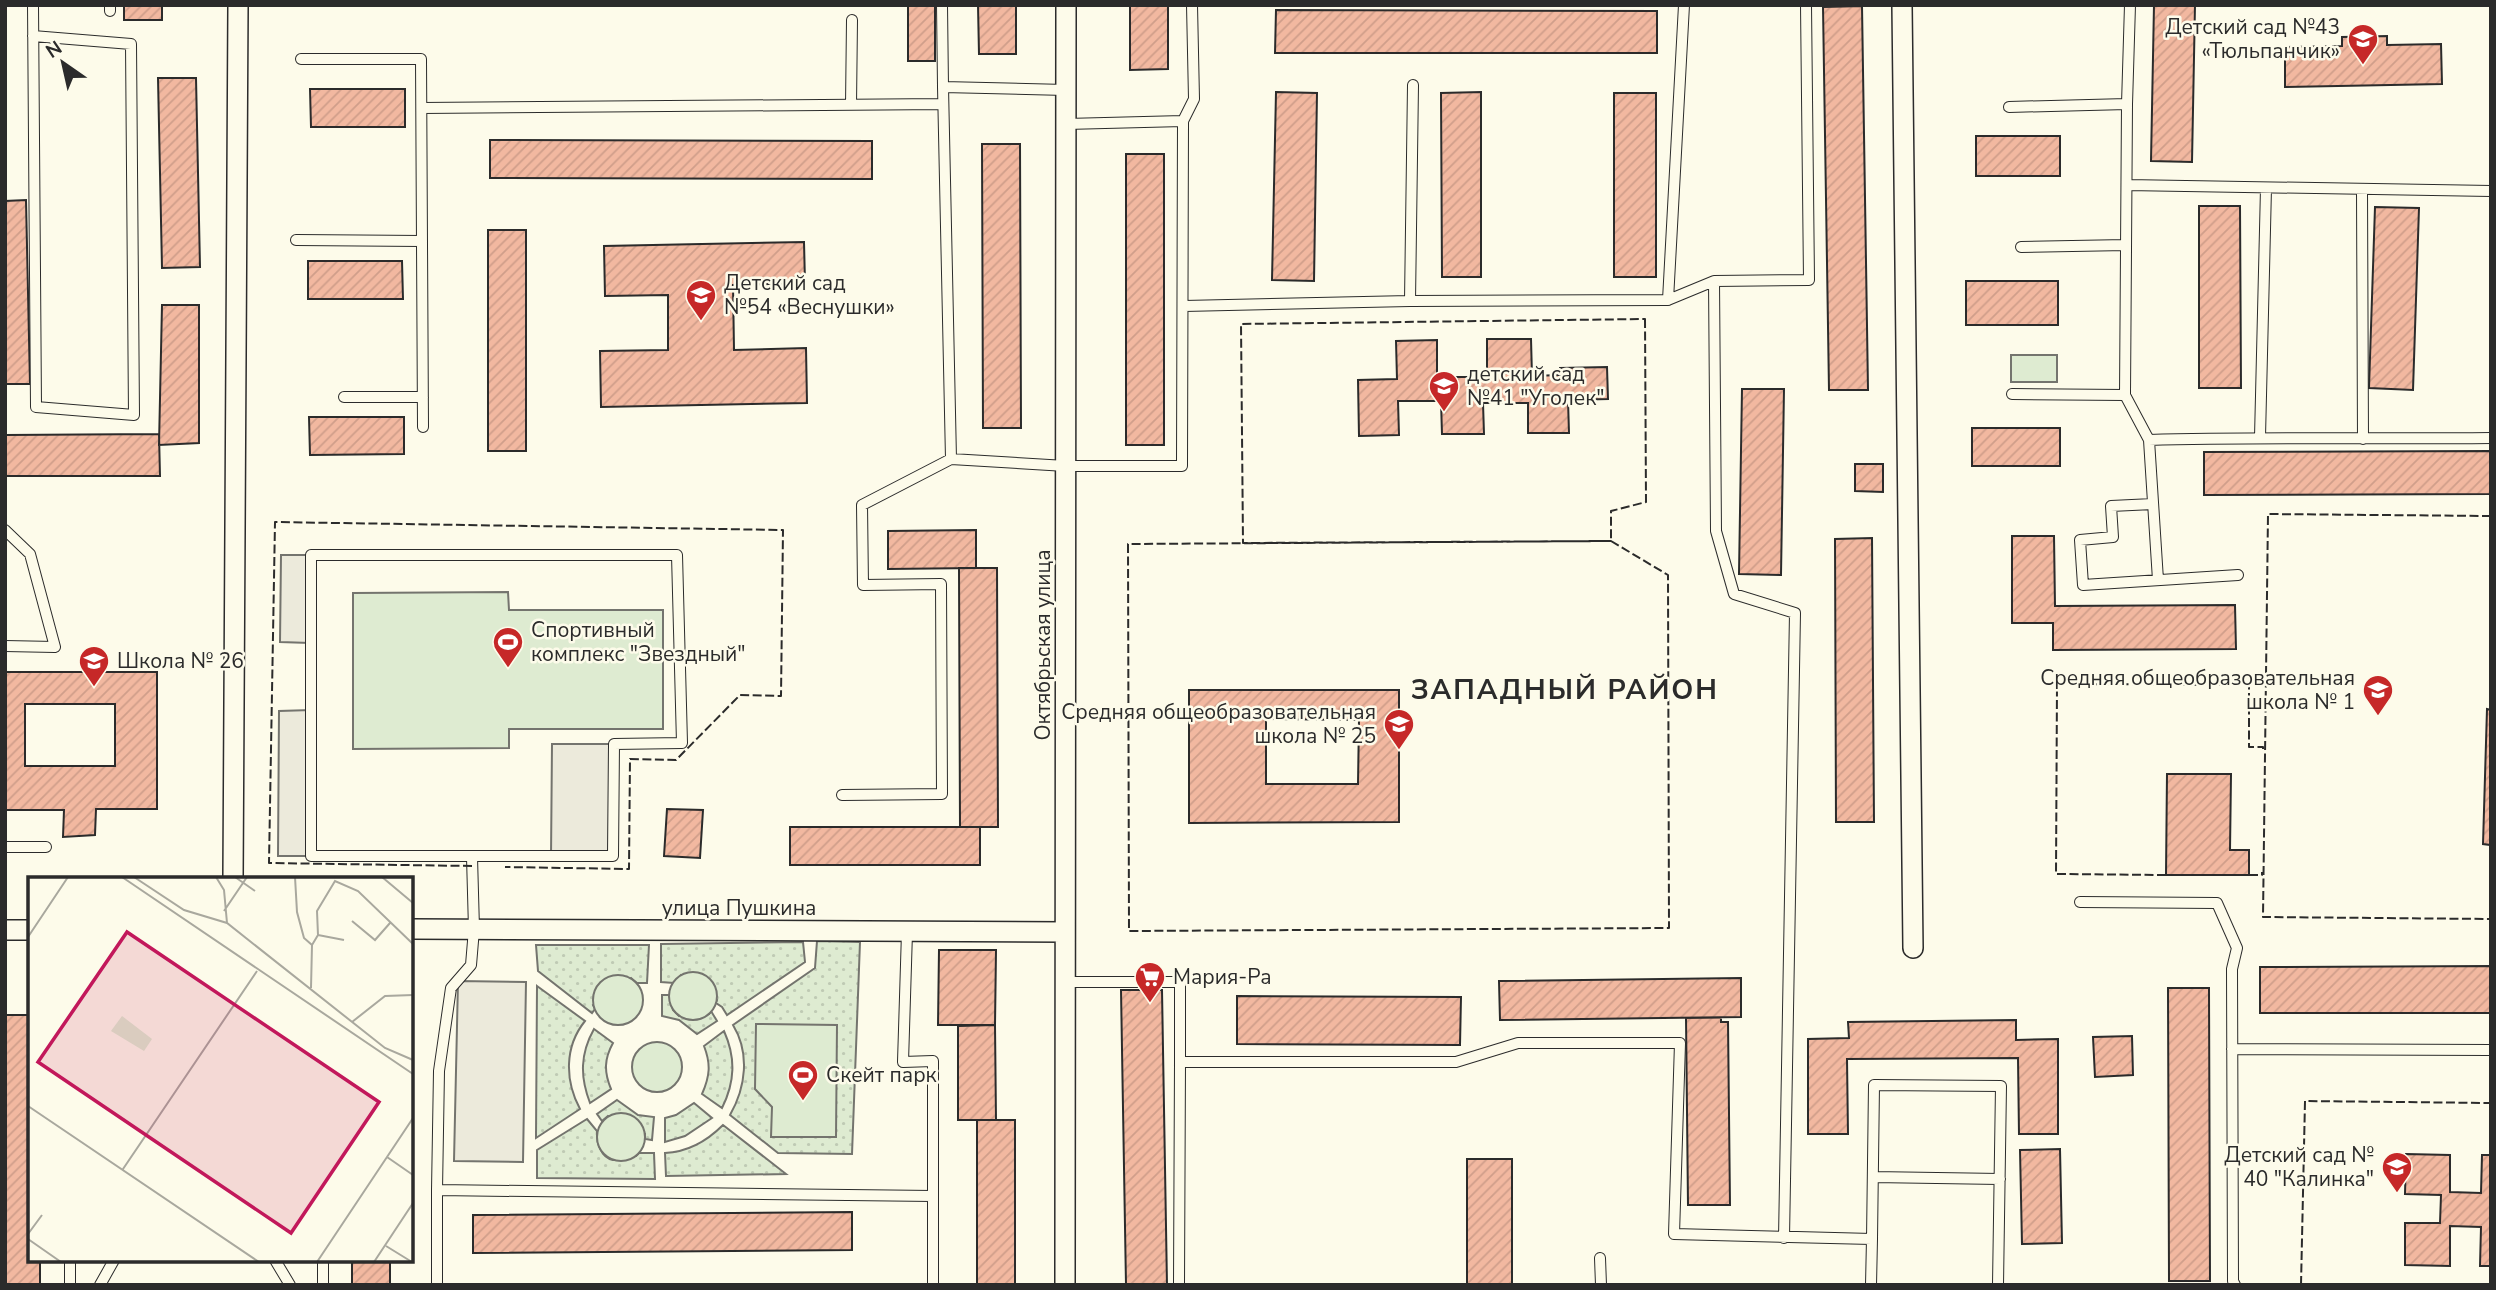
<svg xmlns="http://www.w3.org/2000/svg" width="2496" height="1290" viewBox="0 0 2496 1290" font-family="'Nunito Sans',sans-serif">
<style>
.grass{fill:url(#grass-dots);stroke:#74746e;stroke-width:2}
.green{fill:#deebd1;stroke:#74746e;stroke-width:2}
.parking{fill:#eceadb;stroke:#74746e;stroke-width:2}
.building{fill:url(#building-hatch);stroke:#2b2b2b;stroke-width:2;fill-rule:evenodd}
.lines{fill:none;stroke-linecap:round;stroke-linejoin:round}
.lane-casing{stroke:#2b2b2b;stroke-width:12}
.street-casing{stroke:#2b2b2b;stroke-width:22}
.lane{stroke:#fdfbea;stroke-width:10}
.street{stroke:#fdfbea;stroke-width:19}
.fence{stroke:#2b2b2b;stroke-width:2;stroke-dasharray:9 3.5;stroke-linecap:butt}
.labels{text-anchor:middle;stroke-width:5;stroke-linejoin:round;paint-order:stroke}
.poi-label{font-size:21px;fill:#2b2b2b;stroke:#fdfbea;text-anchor:start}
.street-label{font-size:21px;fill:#2b2b2b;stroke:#fdfbea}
.district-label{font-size:28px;font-weight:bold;letter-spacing:2px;fill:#2b2b2b;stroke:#fdfbea}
.inset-road{fill:none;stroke:#a9a89e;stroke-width:2}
.view{fill:#c2185b;fill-opacity:0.15;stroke:#c2185b;stroke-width:3.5}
.inset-edge{fill:none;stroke:#2b2b2b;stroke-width:3.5}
</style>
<defs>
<pattern id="grass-dots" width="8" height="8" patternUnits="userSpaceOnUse" patternTransform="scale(1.75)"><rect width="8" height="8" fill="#deebd1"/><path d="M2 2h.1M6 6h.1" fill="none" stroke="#bfcab4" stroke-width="1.8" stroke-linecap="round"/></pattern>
<pattern id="building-hatch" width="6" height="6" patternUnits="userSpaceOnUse" patternTransform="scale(1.75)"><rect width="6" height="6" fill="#f2b8a0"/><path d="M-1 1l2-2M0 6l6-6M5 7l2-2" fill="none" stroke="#d09e8a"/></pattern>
</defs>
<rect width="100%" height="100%" fill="#fdfbea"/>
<path class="grass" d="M 817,941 L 860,942 L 852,1154 L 778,1153 L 730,1115 C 746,1087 750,1053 733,1025 L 815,968 Z
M 803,942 L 805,962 L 727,1015 L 722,1007 L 716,1003 L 717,1000 L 681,975 L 674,983 L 661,982 L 661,944 Z
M 536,945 L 649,945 L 647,983 L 637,983 L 631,978 L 593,1005 L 595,1009 L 592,1013 L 538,971 Z
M 537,986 L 585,1021 C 564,1047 565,1081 580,1109 L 536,1138 Z
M 662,995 L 669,995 L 673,1010 L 679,1016 L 709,1014 L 711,1011 L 717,1021 L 697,1034 L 679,1020 L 662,1016 Z
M 594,1029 L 613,1043 C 604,1059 604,1072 611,1089 L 590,1103 C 580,1077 580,1054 594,1029 Z
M 724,1031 C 736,1058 735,1082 722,1108 L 702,1094 C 710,1076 711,1064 704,1046 Z
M 617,1100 L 638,1115 L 654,1117 L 652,1140 L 645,1139 L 645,1134 L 608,1116 L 602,1121 L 597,1114 Z
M 694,1103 L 712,1118 L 685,1136 L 665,1142 L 665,1118 L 676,1115 Z
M 587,1119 L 597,1131 C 596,1142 601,1158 613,1160 C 619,1161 630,1157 636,1156 L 639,1153 L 654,1153 L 655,1179 L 537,1178 L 537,1150 Z
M 723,1125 L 786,1174 L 666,1176 L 665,1153 C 688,1152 707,1141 723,1125 Z"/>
<path class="green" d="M 2011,355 L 2057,355 L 2057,382 L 2011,382 Z
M 508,592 L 509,610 L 663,610 L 663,729 L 509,729 L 509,748 L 353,749 L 353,593 Z
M669 996a24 24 0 1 1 48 0a24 24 0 1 1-48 0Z
M593 1000a25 25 0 1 1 50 0a25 25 0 1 1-50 0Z
M 756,1024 L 837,1025 L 836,1137 L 771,1137 L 772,1107 L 755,1089 Z
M632 1067a25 25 0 1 1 50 0a25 25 0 1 1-50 0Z
M597 1137a24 24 0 1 1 48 0a24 24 0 1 1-48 0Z"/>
<path class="parking" d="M 281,555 L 311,555 L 310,643 L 280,642 Z
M 311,710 L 311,856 L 278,856 L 279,711 Z
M 552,744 L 614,744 L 613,856 L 551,857 Z
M 458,981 L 526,982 L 523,1162 L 454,1161 Z"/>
<path class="building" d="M 124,5 L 162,5 L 162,20 L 124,20 Z
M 908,5 L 935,5 L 935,61 L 908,61 Z
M 978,5 L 1016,5 L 1016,54 L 979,54 Z
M 1130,5 L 1168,5 L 1168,69 L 1130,70 Z
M 2154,5 L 2195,5 L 2192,162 L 2151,161 Z
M 1862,6 L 1868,390 L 1829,390 L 1823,7 Z
M 1276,10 L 1657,11 L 1657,53 L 1275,53 Z
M 2387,36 L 2387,45 L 2441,44 L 2442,84 L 2285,87 L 2285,47 L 2342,46 L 2342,37 Z
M 158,78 L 196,78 L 200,267 L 162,268 Z
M 310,89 L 405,89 L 405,127 L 311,127 Z
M 1276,92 L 1317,93 L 1314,281 L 1272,280 Z
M 1481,92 L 1481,277 L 1442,277 L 1441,93 Z
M 1614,93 L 1656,93 L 1656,277 L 1614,277 Z
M 1976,136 L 2060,136 L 2060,176 L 1976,176 Z
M 490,140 L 872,141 L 872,179 L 490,178 Z
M 982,144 L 1020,144 L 1021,428 L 983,428 Z
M 1126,154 L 1164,154 L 1164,445 L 1126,445 Z
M 26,200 L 30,384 L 5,384 L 5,201 Z
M 2199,206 L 2240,206 L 2241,388 L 2199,388 Z
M 2375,207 L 2419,208 L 2413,390 L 2369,388 Z
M 488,230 L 526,230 L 526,451 L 488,451 Z
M 804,242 L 805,283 L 733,285 L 734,350 L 806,348 L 807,403 L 601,407 L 600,351 L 668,350 L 668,295 L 605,296 L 604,246 Z
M 308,261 L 402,261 L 403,299 L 308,299 Z
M 1966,281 L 2058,281 L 2058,325 L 1966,325 Z
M 162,305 L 199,305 L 199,443 L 159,445 Z
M 1487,339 L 1531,339 L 1532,376 L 1560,375 L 1560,368 L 1607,367 L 1608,399 L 1568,400 L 1569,433 L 1528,433 L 1528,403 L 1483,403 L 1484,434 L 1442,434 L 1441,401 L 1398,401 L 1399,435 L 1359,436 L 1358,380 L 1397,379 L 1396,341 L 1437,340 L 1437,377 L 1487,377 Z
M 1742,389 L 1784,389 L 1781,575 L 1739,574 Z
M 309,417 L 404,417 L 404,454 L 310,455 Z
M 1972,428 L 2060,428 L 2060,466 L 1972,466 Z
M 159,434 L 160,476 L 5,476 L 5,435 Z
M 2491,451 L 2491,494 L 2204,495 L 2204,452 Z
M 1855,464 L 1883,464 L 1883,492 L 1855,491 Z
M 976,530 L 976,568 L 888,569 L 888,531 Z
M 2012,536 L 2054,536 L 2055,606 L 2235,605 L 2236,649 L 2053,650 L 2053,623 L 2012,623 Z
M 1872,538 L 1874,822 L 1836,822 L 1835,539 Z
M 959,568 L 997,568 L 998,827 L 960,827 Z
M 5,672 L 157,672 L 157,809 L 96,809 L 95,835 L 63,837 L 64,810 L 5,810 ZM 25,704 L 115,704 L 115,766 L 25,766 Z
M 1189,690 L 1399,690 L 1399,822 L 1189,823 ZM 1266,719 L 1359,720 L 1358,784 L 1266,784 Z
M 2487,709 L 2491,710 L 2491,845 L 2483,844 Z
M 2167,774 L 2231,774 L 2230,850 L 2249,850 L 2249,875 L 2166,875 Z
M 667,809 L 703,810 L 700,858 L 664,856 Z
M 790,827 L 980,827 L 980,865 L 790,865 Z
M 939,950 L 996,950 L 995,1025 L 938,1025 Z
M 2491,966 L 2491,1013 L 2260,1013 L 2260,967 Z
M 1741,978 L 1741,1017 L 1500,1020 L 1499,981 Z
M 2168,988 L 2209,988 L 2210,1281 L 2169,1281 Z
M 1121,990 L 1162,990 L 1167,1285 L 1126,1285 Z
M 1237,996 L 1461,997 L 1460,1045 L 1237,1044 Z
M 5,1015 L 30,1015 L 30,1260 L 40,1260 L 40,1285 L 5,1285 Z
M 1686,1018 L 1721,1018 L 1721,1022 L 1728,1022 L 1730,1205 L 1688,1205 Z
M 2016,1020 L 2016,1040 L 2058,1039 L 2058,1134 L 2019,1134 L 2018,1058 L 1847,1059 L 1848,1134 L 1808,1134 L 1808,1039 L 1849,1038 L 1848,1022 Z
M 995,1025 L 996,1120 L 958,1120 L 958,1026 Z
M 2132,1036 L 2133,1075 L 2095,1077 L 2093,1037 Z
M 977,1120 L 1015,1120 L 1015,1285 L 977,1285 Z
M 2060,1149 L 2062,1243 L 2022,1244 L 2020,1150 Z
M 2406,1154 L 2450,1155 L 2450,1192 L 2481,1193 L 2482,1155 L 2491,1155 L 2491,1266 L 2480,1266 L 2481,1227 L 2450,1226 L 2450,1266 L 2405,1265 L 2405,1223 L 2440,1223 L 2441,1195 L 2405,1194 Z
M 1467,1159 L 1512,1159 L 1512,1285 L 1467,1285 Z
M 852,1212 L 852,1250 L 473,1253 L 473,1215 Z
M 352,1260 L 390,1260 L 390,1285 L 352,1285 Z"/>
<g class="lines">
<g class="lane-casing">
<path id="lane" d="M 942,5 L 943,87
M 2130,5 L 2127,104 L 2125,395 L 2149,440 L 2158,580
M 110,11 L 110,5
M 33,36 L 131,44 L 134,415 L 36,407 L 33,5
M 301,59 L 421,59 L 423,427
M 851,105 L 852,20
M 2009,107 L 2127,104
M 422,108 L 943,104
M 1183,121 L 1194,99 L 1192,5
M 2127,185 L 2491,191
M 2362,190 L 2363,439
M 296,240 L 422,241
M 2021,247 L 2126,245
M 1714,281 L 1716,531 L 1734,594 L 1795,613 L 1784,1238
M 1668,300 L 1684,5
M 1410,301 L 1413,85
M 1184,306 L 1410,301 L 1668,300 L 1714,281 L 1809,280 L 1806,5
M 2012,394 L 2125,395
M 344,397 L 423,397
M 2260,437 L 2266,188
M 2149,440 C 2263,437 2377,439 2491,438
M 951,459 L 943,87 L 1066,90
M 2153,504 L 2111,506 L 2113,537 L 2080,540 L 2083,585 L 2238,575
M 5,530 L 30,554 L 55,647 L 5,646
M 311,555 L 677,555 L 682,743 L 614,744 L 613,856 L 311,856 Z
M 842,795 L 942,794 L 941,584 L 863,585 L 862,505 L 951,459 L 1066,466 L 1182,466 L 1183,121 L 1066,124
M 5,847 L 46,847
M 2080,902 L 2217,903 L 2237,948 L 2232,969 L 2233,1281 L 2235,1285
M 1065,982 L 1180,982 L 1180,1062
M 2232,1049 L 2491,1050
M 1873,1177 L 2000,1179
M 437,1190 L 439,1071 L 451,988 L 471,965 L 474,929 L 472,857
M 1872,1239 L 1874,1085 L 2001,1086 L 1998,1285
M 1600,1258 L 1601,1285
M 70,1260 L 70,1285
M 275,1260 L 290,1285
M 100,1285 L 114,1260
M 323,1285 L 323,1260
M 437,1285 L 437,1190 L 933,1196 L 933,1061 L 903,1062 L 907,932
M 933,1285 L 933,1196
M 1179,1285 L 1180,1062 L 1456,1062 L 1518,1043 L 1680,1043 L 1674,1234 L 1872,1239 L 1871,1285"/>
</g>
<g class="street-casing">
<path id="street" d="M 1902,5 L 1913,948
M 233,879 L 238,5
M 411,929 L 1065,932
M 5,930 L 30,930
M 1065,1285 L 1066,5"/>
</g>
<use href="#lane" class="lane"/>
<use href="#street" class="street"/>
<path class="fence" d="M 1645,319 L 1646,502 L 1611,511 L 1611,541 L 1243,543 L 1241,324 Z
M 2491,516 L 2268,514 L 2263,917 L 2491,919
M 1611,541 L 1668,575 L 1669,928 L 1129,931 L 1128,544 Z
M 472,866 L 269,863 L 275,522 L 783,530 L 781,696 L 740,695 L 676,760 L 630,759 L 629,869 L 505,867
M 2166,875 L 2056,874 L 2057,684 L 2249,685 L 2249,747 L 2263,747 L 2263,749
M 2249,875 L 2262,875 L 2262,872
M 2301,1285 L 2305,1101 L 2491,1103"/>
</g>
<defs>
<g id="school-pin" transform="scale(1.575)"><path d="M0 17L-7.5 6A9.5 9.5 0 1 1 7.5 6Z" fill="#c62828" stroke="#fdfbea"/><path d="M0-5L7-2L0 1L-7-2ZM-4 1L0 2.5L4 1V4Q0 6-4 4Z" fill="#fff"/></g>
<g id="stadium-pin" transform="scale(1.575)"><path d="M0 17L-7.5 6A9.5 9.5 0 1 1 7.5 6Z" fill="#c62828" stroke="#fdfbea"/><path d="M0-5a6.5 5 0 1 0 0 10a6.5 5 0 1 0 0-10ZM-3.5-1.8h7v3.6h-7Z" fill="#fff"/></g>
<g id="supermarket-pin" transform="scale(1.575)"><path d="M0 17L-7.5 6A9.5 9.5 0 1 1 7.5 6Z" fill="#c62828" stroke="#fdfbea"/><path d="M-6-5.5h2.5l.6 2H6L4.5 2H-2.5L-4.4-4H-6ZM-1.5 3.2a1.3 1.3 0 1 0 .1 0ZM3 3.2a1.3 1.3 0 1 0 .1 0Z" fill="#fff"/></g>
</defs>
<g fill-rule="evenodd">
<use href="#school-pin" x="2363" y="39"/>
<use href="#school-pin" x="701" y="295"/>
<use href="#school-pin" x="1444" y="386"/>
<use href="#stadium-pin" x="508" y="642"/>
<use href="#school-pin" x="94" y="661"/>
<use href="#school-pin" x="2378" y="690"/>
<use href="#school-pin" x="1399" y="724"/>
<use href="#supermarket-pin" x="1150" y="977"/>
<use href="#stadium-pin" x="803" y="1075"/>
<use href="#school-pin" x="2397" y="1167"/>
</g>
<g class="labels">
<g class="poi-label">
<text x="2340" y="34" text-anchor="end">Детский сад №43<tspan x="2340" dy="24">«Тюльпанчик»</tspan></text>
<text x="724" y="290">Детский сад<tspan x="724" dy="24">№54 «Веснушки»</tspan></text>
<text x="1467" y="381">детский сад<tspan x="1467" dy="24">№41 "Уголек"</tspan></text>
<text x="531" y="637">Спортивный<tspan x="531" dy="24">комплекс "Звездный"</tspan></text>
<text x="117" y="668">Школа № 26</text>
<text x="2355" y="685" text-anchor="end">Средняя общеобразовательная<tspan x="2355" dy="24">школа № 1</tspan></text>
<text x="1376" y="719" text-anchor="end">Средняя общеобразовательная<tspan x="1376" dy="24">школа № 25</tspan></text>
<text x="1173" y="984">Мария-Ра</text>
<text x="826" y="1082">Скейт парк</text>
<text x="2374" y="1162" text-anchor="end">Детский сад №<tspan x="2374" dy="24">40 "Калинка"</tspan></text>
</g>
<g class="street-label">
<text transform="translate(1043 645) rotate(-90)" y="7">Октябрьская улица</text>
<text x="739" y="915">улица Пушкина</text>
</g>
<g class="district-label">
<text x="1565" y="699">ЗАПАДНЫЙ РАЙОН</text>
</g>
</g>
<g transform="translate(28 877)">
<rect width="385" height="385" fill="#fdfbea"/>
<path d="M 94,139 L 124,162 L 116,174 L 83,154 Z" fill="#deebd1"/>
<path class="inset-road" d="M 94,0 L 385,197M 106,0 L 156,33 L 199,46 L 357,171 L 385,183M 188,0 L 196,13 L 199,46M 207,0 L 227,14M 267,0 L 269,35 L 276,61 L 284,68 L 283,111M 354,0 L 385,26M 196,34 L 219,0M 324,44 L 347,63 L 362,46M 290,58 L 316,63M 0,60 L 40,0M 284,68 L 290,58 L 289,34 L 307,4 L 330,14 L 385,67M 324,145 L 357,119 L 385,118M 0,229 L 231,385M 359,280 L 385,298M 95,292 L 229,94M 0,357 L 14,338M 0,362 L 33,385M 358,369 L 384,385M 289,385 L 385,241M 346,385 L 385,326"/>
<path class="view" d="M 99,55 L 351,225 L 263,356 L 10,185 Z"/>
<rect width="385" height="385" class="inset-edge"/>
</g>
<rect width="2496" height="1290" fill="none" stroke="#2b2b2b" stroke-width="14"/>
<g transform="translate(63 63) rotate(326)" stroke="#fdfbea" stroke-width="5" paint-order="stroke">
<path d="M0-5L12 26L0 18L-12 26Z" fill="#2b2b2b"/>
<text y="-10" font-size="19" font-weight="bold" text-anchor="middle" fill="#2b2b2b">N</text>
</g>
</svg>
